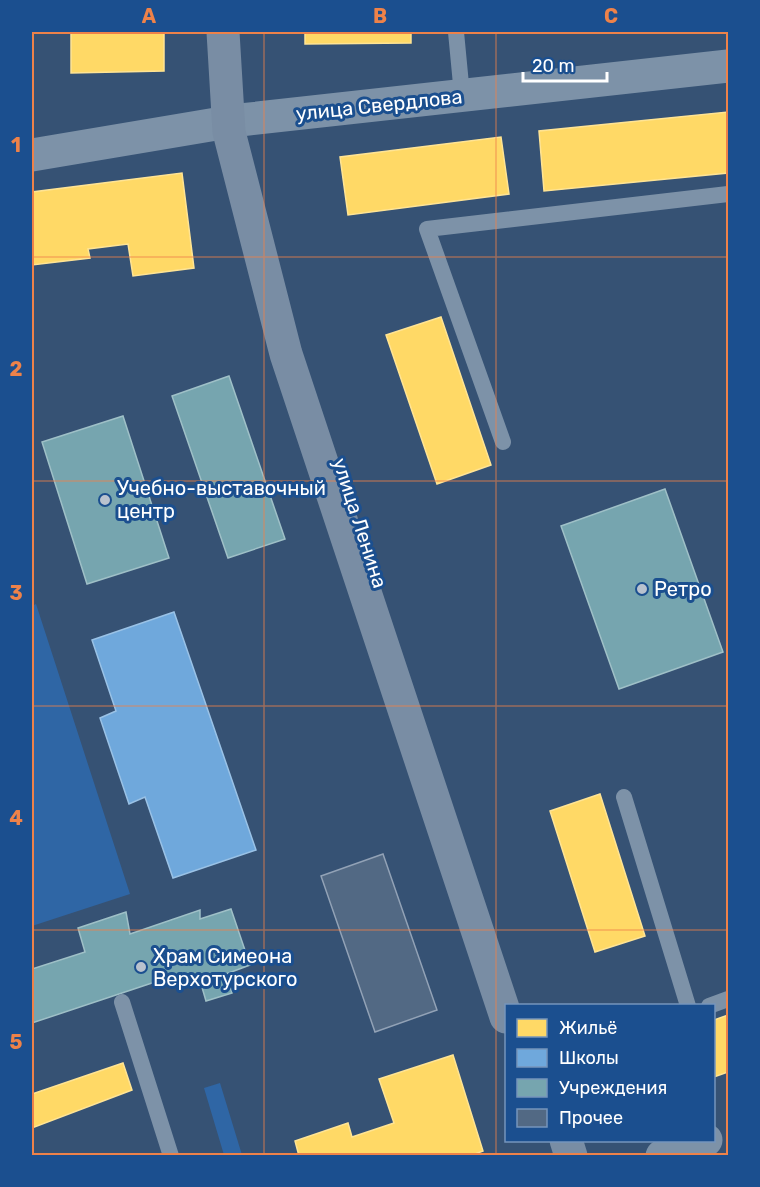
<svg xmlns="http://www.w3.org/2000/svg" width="760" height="1187" viewBox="0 0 760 1187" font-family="Rubik,sans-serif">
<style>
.green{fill:#2f66a5}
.homes{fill:#ffd966;stroke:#ffe494;stroke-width:1.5}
.schools{fill:#6fa8dc;stroke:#9ac2e6;stroke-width:1.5}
.public{fill:#76a5af;stroke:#9fc0c7;stroke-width:1.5}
.building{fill:#526984;stroke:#92a2b6;stroke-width:1.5}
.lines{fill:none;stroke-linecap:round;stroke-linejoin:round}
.service{stroke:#7d92a8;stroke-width:16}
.tertiary{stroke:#7d92a8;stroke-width:33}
.secondary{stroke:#798da4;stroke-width:33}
.grid{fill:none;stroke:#ee8249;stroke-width:1.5;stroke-opacity:0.55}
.poi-dot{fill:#b9c2ce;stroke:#1b4f8f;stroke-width:2}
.labels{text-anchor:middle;stroke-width:6;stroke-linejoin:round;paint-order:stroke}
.street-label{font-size:20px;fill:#fff;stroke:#1b4f8f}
.poi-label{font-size:20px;fill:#fff;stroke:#1b4f8f;text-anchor:start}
.neatline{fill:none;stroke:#ee8249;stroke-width:2}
.grid-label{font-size:20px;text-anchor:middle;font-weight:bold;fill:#ee8249}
</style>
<rect width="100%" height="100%" fill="#365274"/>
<path class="green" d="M 36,604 L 130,894 L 32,926 L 32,606 Z
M 220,1083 L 242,1155 L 224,1155 L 204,1088 Z"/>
<path class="homes" d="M 71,32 L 164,32 L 164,71 L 71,73 Z
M 305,32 L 411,32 L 411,43 L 305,44 Z
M 728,112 L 728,173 L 544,191 L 539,131 Z
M 501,137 L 509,194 L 348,215 L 340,157 Z
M 182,173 L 194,268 L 133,276 L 128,244 L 88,249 L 90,258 L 32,265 L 32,192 Z
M 441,317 L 491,465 L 437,484 L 386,335 Z
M 600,794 L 645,936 L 595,952 L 550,811 Z
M 728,1015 L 728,1072 L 714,1077 L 714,1020 Z
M 453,1055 L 483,1151 L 470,1156 L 299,1156 L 295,1141 L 348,1123 L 352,1137 L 394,1123 L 379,1079 Z
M 123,1063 L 132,1090 L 32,1128 L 32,1094 Z"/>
<path class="schools" d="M 174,612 L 256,850 L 173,878 L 145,797 L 129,804 L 100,718 L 116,711 L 92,640 Z"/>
<path class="public" d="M 229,376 L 285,539 L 228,558 L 172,396 Z
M 123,416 L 169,558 L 87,584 L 42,442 Z
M 665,489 L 723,652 L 619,689 L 561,526 Z
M 231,909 L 250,965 L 226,974 L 232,993 L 206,1001 L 199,977 L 177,986 L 173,976 L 32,1023 L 32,969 L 85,952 L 78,928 L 126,912 L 130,934 L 200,910 L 200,919 Z"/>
<path class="building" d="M 383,854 L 437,1010 L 375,1032 L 321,876 Z"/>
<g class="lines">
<path class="service" d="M 456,32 L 462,95
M 503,442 L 427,229 L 728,194
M 624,797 L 688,1006
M 122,1002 L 171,1156
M 709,1006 L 728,999"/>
<path class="tertiary" d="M 32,155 L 240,120 L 728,66
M 662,1156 L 706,1140"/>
<path class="secondary" d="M 223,32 L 229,132 L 286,354 L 506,1017
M 566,1140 L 571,1156"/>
</g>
<path class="grid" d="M 264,32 L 264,1156M 496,32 L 496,1156M 32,257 L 728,257M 32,481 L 728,481M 32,706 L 728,706M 32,930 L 728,930"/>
<g class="poi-dot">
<circle cx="105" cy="500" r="6"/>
<circle cx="642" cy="589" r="6"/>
<circle cx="141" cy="967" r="6"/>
</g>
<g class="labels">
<g class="street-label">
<text transform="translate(379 105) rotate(-6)" y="7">улица Свердлова</text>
<text transform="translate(360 523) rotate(72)" y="7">улица Ленина</text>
</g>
<g class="poi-label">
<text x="117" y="495">Учебно-выставочный<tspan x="117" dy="23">центр</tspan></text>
<text x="654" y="596">Ретро</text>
<text x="153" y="963">Храм Симеона<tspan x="153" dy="23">Верхотурского</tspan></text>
</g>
</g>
<rect width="760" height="1187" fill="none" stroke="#1b4f8f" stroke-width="66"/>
<rect x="505" y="1004" width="210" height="138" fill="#1b4f8f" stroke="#7695bc" stroke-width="1.5"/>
<rect x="517" y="1019" width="30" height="18" fill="#ffd966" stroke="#7695bc" stroke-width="1.5"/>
<text x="559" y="1034" font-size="18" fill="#ffffff">Жильё</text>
<rect x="517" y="1049" width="30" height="18" fill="#6fa8dc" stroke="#7695bc" stroke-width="1.5"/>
<text x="559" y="1064" font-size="18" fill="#ffffff">Школы</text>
<rect x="517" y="1079" width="30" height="18" fill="#76a5af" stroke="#7695bc" stroke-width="1.5"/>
<text x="559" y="1094" font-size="18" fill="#ffffff">Учреждения</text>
<rect x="517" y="1109" width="30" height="18" fill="#526984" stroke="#7695bc" stroke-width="1.5"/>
<text x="559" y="1124" font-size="18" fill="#ffffff">Прочее</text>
<path d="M523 72v9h84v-9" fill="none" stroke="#ffffff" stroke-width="3"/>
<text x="532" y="72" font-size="18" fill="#ffffff" stroke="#1b4f8f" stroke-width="4.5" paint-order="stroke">20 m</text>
<rect x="33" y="33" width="694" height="1121" class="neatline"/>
<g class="grid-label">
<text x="149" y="23">A</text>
<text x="380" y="23">B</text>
<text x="611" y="23">C</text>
<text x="16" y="152">1</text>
<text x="16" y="376">2</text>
<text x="16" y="600">3</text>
<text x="16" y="825">4</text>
<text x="16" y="1049">5</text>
</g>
</svg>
